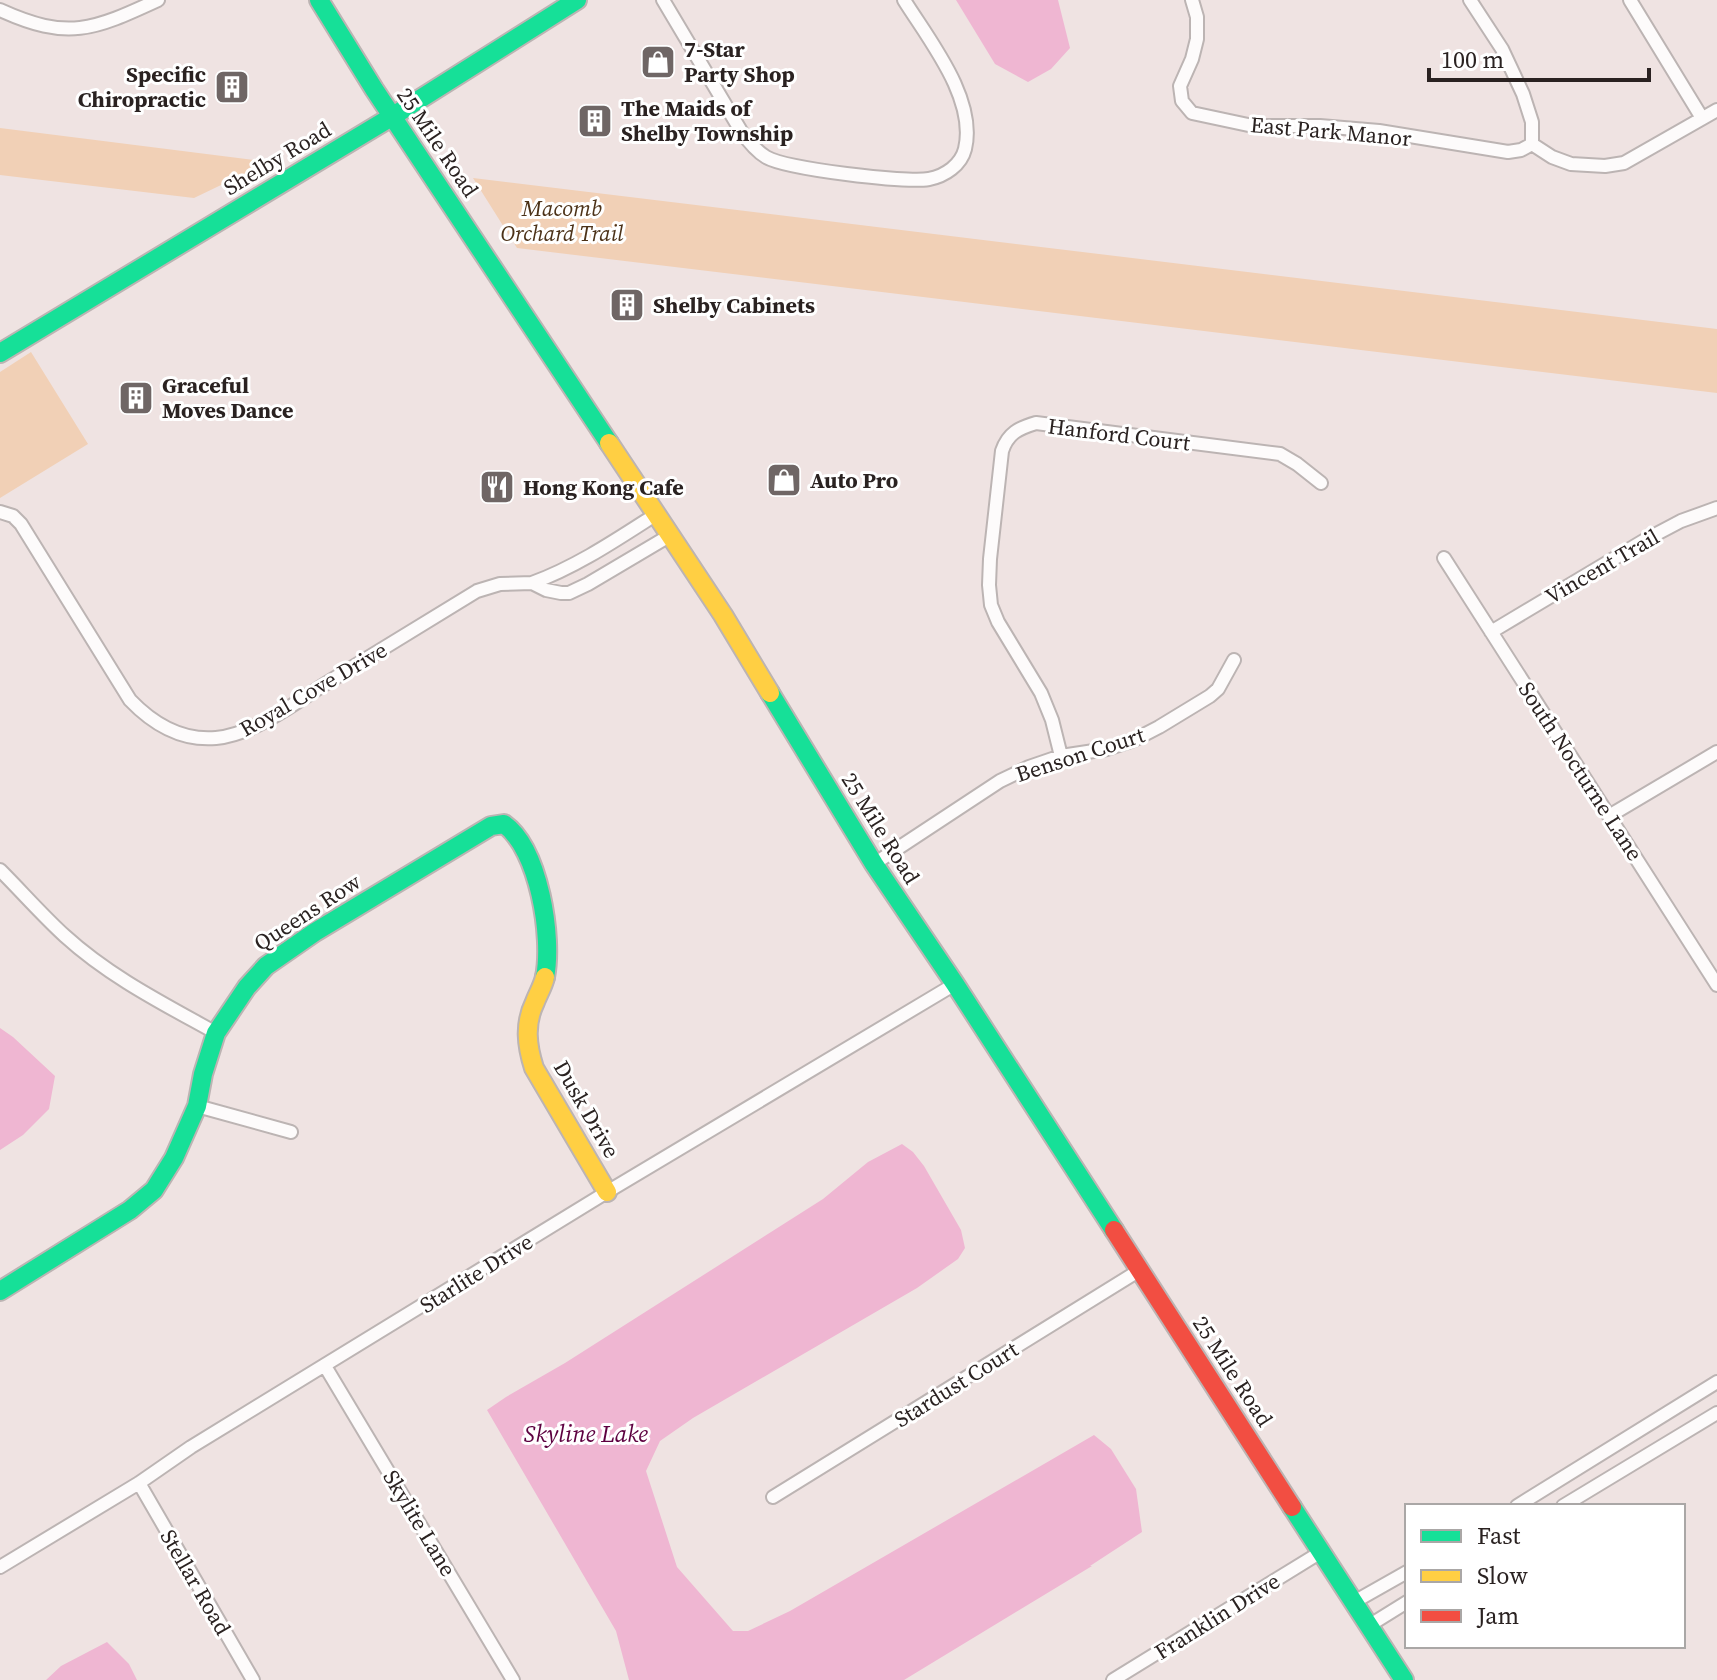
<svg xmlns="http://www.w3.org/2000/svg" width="1717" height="1680" viewBox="0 0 1717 1680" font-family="'Source Serif 4',serif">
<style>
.green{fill:#f1d0b6}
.water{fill:#efb6d2}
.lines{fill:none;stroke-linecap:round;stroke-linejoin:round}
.street-casing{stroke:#bcb4b3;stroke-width:16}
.fast-casing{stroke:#bcb4b3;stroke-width:22}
.slow-casing{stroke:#bcb4b3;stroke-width:22}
.jam-casing{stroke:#bcb4b3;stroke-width:22}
.street{stroke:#fdfbfb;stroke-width:12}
.fast{stroke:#16e098;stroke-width:18}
.slow{stroke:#ffcf43;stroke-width:18}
.jam{stroke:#f24e42;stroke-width:18}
.labels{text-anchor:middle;stroke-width:6;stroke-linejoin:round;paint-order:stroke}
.poi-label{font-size:22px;font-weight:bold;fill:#2a2221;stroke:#fff;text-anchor:start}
.street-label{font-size:22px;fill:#2a2221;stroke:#fff}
.park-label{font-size:22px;font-style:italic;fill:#4c3218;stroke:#fff}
.water-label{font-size:24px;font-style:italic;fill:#5d0040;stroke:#fff}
</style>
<rect width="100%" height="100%" fill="#efe3e2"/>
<path class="green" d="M 0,128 L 269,162 L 194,198 L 0,175 Z
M 473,178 L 1717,329 L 1717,393 L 517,248 Z
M 31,352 L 88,444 L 0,498 L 0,372 Z"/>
<path class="water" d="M 956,0 L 1058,0 L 1070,48 L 1051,69 L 1028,82 L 995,64 Z
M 0,1028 L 13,1037 L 55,1076 L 49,1109 L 23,1135 L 0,1150 Z
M 902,1144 L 913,1152 L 924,1166 L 961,1230 L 965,1248 L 958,1259 L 917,1288 L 693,1418 L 660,1441 L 646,1471 L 677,1567 L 733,1631 L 748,1631 L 790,1611 L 1094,1435 L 1111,1449 L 1136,1489 L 1142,1532 L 1090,1566 L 1092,1566 L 904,1680 L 629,1680 L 616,1631 L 487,1410 L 506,1397 L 565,1363 L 823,1199 L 868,1162 Z
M 107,1642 L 129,1664 L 137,1680 L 46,1680 L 61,1666 Z"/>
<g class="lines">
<g class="street-casing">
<path id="street" d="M 663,0 L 741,131 C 748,141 756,151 766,157 C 787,169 905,183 929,179 C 945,176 961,165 965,149 C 977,99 929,40 904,0
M 1192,0 L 1197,17 L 1197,39 L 1192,59 L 1180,86 L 1182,101 L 1192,113 L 1253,126 L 1320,126 L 1379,131 L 1508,152 L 1521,150 L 1532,144
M 1470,0 L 1502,49 L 1523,94 L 1532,122 L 1532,144
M 1630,0 L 1702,118
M 0,10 C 68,41 93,30 158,0
M 1532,144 L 1552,157 L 1571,164 L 1605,166 L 1624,163 L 1717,110
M 0,512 L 13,516 L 21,524 L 130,700 C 153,724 182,741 216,738 C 256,734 297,701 330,681 C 379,651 428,621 477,591 L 500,584 L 532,583
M 655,515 C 616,540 576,567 532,583 L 546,590 L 561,593 L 569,593 L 588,584 L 669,536
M 1444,558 L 1717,985
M 1491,632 L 1645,540 L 1681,521 L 1717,508
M 1061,756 L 1052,720 L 1041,693 L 998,622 L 991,605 L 989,585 L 990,559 L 1002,451 C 1008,433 1019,428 1036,423 L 1280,454 L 1297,464 L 1321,483
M 1609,816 L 1717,752
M 874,864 L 1000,781 L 1029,767 L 1061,756 L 1107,749 L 1134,740 L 1159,727 L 1210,696 L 1218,689 L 1234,660
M 0,870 C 22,892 43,916 65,936 C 110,977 164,1004 216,1033
M 197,1106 L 291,1132
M 325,1366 L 513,1680
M 139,1483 L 253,1680
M 773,1497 L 1140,1270
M 1517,1506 L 1717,1382
M 1563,1506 L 1717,1413
M 0,1567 L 139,1483 L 191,1447 L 607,1192 L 955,984
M 1354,1602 L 1407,1572
M 1370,1625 L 1407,1602
M 1113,1680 L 1321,1552"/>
</g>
<g class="fast-casing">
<path id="fast" d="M 319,0 L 374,89 L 609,443
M 0,353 L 393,116 L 577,0
M 770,693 L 874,864 L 955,984 L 1114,1230
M 0,1291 L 130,1210 L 154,1190 L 174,1158 L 197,1106 L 203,1074 L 216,1033 L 247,987 L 266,966 L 315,932 L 491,826 L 504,824 C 539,849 553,937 545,977
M 1292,1507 L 1404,1680"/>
</g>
<g class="slow-casing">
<path id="slow" d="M 609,443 L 723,615 L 770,693
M 545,977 C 543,986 538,994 535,1002 C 524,1024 527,1046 534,1068 L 607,1192"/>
</g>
<g class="jam-casing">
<path id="jam" d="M 1114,1230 L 1292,1507"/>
</g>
<use href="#street" class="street"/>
<use href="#fast" class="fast"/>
<use href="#slow" class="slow"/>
<use href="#jam" class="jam"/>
</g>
<defs>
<g id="shop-square" transform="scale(1.8)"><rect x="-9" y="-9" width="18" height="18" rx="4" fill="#6f6665" stroke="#fff"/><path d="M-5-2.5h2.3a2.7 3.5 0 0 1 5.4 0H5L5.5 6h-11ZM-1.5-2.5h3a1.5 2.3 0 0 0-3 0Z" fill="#fff"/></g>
<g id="building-square" transform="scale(1.8)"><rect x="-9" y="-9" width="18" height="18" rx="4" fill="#6f6665" stroke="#fff"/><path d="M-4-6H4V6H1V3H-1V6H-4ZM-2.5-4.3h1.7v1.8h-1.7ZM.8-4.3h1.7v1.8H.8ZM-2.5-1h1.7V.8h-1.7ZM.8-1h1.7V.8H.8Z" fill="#fff"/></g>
<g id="restaurant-square" transform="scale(1.8)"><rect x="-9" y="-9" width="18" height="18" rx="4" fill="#6f6665" stroke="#fff"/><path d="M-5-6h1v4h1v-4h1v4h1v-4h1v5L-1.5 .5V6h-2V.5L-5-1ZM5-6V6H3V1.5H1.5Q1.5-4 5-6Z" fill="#fff"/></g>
</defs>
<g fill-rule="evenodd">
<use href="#shop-square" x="658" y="62"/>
<use href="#building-square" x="232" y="87"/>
<use href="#building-square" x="595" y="121"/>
<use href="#building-square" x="627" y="305"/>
<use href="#building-square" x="136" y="398"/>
<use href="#shop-square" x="784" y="480"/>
<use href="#restaurant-square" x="497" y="487"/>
</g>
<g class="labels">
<g class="poi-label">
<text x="684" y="57">7-Star<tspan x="684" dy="25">Party Shop</tspan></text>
<text x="206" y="82" text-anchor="end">Specific<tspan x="206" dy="25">Chiropractic</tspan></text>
<text x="621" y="116">The Maids of<tspan x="621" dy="25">Shelby Township</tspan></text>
<text x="653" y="313">Shelby Cabinets</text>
<text x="162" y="393">Graceful<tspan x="162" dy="25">Moves Dance</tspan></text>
<text x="810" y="488">Auto Pro</text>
<text x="523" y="495">Hong Kong Cafe</text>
</g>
<g class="street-label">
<text transform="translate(1331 131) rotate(5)" y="8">East Park Manor</text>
<text transform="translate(438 142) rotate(56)" y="8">25 Mile Road</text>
<text transform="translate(277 158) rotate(-31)" y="8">Shelby Road</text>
<text transform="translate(1119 434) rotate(7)" y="8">Hanford Court</text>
<text transform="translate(1602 566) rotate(-30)" y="8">Vincent Trail</text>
<text transform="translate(313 689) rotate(-30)" y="8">Royal Cove Drive</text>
<text transform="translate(1080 754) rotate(-18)" y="8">Benson Court</text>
<text transform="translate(1581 771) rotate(57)" y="8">South Nocturne Lane</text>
<text transform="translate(881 828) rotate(58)" y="8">25 Mile Road</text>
<text transform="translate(307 912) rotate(-33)" y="8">Queens Row</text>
<text transform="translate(587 1109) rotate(60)" y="8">Dusk Drive</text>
<text transform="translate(476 1273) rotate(-32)" y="8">Starlite Drive</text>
<text transform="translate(1233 1371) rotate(57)" y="8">25 Mile Road</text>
<text transform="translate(956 1384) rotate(-32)" y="8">Stardust Court</text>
<text transform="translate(420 1523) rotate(59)" y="8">Skylite Lane</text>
<text transform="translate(196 1582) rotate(60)" y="8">Stellar Road</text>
<text transform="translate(1217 1616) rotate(-32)" y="8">Franklin Drive</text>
</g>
<g class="park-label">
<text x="562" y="216">Macomb<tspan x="562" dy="25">Orchard Trail</tspan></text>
</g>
<g class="water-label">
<text x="586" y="1442">Skyline Lake</text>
</g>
</g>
<rect x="1405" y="1504" width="280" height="144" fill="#ffffff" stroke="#aaa7a6" stroke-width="2"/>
<rect x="1421" y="1530" width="40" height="12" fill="#16e098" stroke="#aaa7a6" stroke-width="2"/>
<text x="1477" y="1544" font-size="24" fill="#2a2221">Fast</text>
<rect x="1421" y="1570" width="40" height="12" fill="#ffcf43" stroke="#aaa7a6" stroke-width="2"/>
<text x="1477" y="1584" font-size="24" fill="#2a2221">Slow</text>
<rect x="1421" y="1610" width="40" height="12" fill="#f24e42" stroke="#aaa7a6" stroke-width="2"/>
<text x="1477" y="1624" font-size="24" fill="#2a2221">Jam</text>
<path d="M1429 68v12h220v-12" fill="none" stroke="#2a2221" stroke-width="4"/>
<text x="1441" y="68" font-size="24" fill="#2a2221" stroke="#ffffff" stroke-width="6" paint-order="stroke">100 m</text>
</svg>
